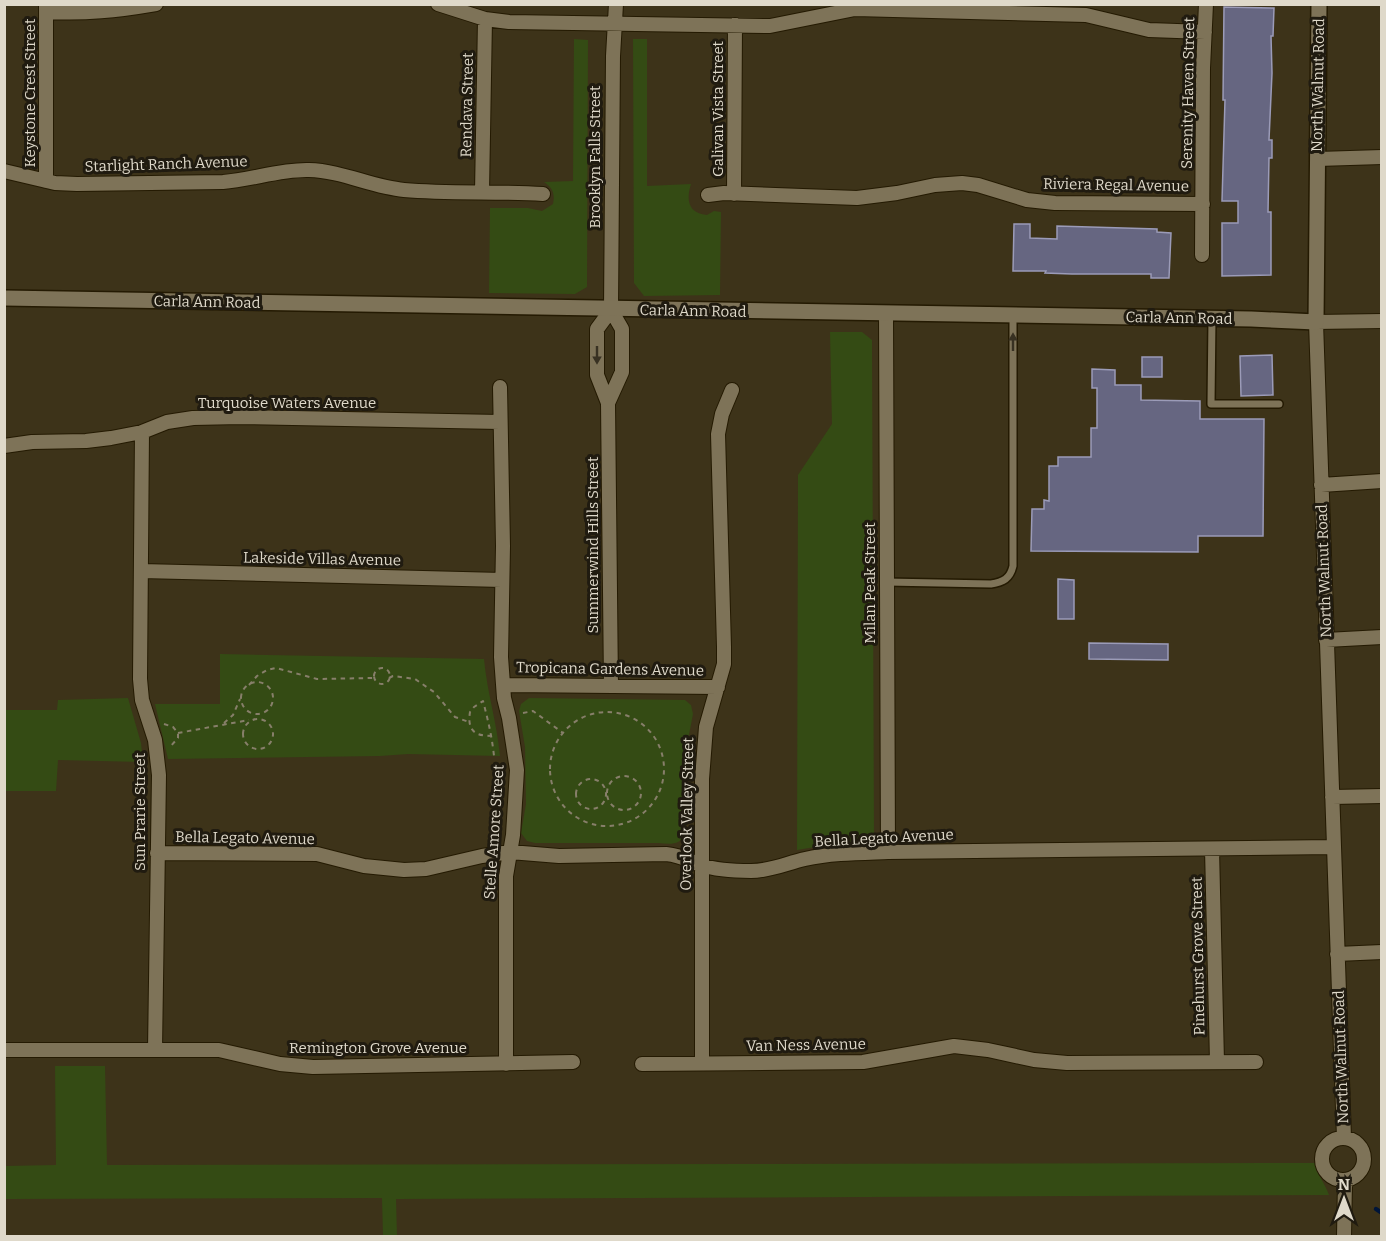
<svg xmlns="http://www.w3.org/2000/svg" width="1386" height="1241" viewBox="0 0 1386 1241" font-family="Bitter,serif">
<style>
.green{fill:#344b14}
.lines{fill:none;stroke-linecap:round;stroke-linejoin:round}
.stream{stroke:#001539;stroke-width:4.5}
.building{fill:#666681;stroke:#9b9bb8;stroke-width:1.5}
.lane-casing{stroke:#241a02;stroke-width:10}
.street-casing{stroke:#241a02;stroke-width:16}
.secondary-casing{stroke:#241a02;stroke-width:18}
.path{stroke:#877f6a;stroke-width:2;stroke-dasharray:4.5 4.5;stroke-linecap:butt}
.lane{stroke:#7e7358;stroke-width:7}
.street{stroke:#7e7358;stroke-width:14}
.secondary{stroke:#7e7358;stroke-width:15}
.oneway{fill:#383122}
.labels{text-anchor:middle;stroke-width:6;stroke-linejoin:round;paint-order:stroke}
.street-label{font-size:15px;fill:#dfd9ca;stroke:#201b10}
</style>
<rect width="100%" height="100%" fill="#3d3319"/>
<path class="green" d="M 574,39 L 588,40 L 587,287 L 575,294 L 489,293 L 490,208 L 528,208 L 542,211 L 553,204 C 555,194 553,188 544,182 L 573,181 Z
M 633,39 L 647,39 L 647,186 L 691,184 C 686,200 688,213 707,215 L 714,211 L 721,212 L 720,295 L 644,296 L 634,283 Z
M 830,332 L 862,332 L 872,340 L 874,834 L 865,841 L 845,842 L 797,850 L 798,475 L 832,424 Z
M 220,654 L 484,659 C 487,692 497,723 500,756 L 408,754 L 380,756 L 168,759 L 155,704 L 220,704 Z
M 128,698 L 141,743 L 143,762 L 58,760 L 56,791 L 5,791 L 5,710 L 57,710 L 58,700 Z
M 529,698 L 685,700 L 691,705 L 693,714 L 687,745 L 686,833 C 680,846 670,844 658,843 L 535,843 L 527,841 L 521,833 L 526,804 L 525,747 L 519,711 L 521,704 Z
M 55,1066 L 105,1066 L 107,1165 L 1315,1163 C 1317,1175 1325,1183 1329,1195 L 396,1199 L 397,1236 L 383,1236 L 382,1198 L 5,1199 L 5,1166 L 56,1165 Z"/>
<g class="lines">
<path class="stream" d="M 1376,1209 L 1382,1213"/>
</g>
<path class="building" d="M 1224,7 L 1274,8 L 1273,36 L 1271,36 L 1272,73 L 1269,140 L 1272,140 L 1272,158 L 1269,158 L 1268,212 L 1271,212 L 1271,275 L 1222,276 L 1222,223 L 1238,223 L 1238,201 L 1222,201 L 1225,100 L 1223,100 Z
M 1014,224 L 1030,224 L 1030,238 L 1057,239 L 1057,226 L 1157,229 L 1157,232 L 1171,233 L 1169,278 L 1151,278 L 1151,274 L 1072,274 L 1045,273 L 1046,271 L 1013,271 Z
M 1272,355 L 1273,395 L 1241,396 L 1240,356 Z
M 1142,357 L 1162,357 L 1162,377 L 1142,377 Z
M 1092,369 L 1115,370 L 1115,385 L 1141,385 L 1141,400 L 1200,401 L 1200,419 L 1264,419 L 1263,536 L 1198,536 L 1198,552 L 1031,551 L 1032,509 L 1044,509 L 1044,500 L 1049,501 L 1049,466 L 1058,466 L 1058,457 L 1091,457 L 1091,428 L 1097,428 L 1097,388 L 1092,388 Z
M 1058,579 L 1074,580 L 1074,619 L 1058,619 Z
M 1089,643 L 1168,644 L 1168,660 L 1089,659 Z"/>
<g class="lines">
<g class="lane-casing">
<path id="lane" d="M 1212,318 L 1211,404 L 1279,404
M 886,582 L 991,584 C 1003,582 1010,579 1013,566 L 1013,316"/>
</g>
<g class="street-casing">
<path id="street" d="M 438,4 L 485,19 L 509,22 L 770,26 L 855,9 L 1086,15 L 1149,30 L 1205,32
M 46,12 C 87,14 115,11 156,4
M 1318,159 L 1382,157
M 4,171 L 55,183 L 77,184 L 223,182 C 252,180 280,169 309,170 C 342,171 372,187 404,190 C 450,194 497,191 543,194
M 46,181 L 46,4
M 482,192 L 485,19
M 734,194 L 735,25
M 708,195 L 724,193 L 857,198 L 897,193 L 935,185 L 962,183 L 978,185 L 1027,200 L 1055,203 L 1203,204
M 1202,255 L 1203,68 L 1206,4
M 611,310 L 597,329 L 597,375 L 608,403 L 611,686
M 611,310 L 613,56 L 616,4
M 886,314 L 888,852
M 500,387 L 503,546 L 501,657 L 504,698 L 509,718 L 517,770 L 513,835 L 506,876 L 506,1064
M 608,403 L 622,372 L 622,329 L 611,310
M 142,432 L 140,679 L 142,700 L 155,740 L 159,775 L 155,1050
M 4,446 L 32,442 L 86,441 L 111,438 L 142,432 L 167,422 L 193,418 L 241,417 L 500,422
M 1321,485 L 1382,481
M 141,571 L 502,580
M 1326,640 L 1382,637
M 503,685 L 718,687
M 1332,797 L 1382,796
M 1212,849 L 1217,1062
M 157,853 L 317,854 L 364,866 L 404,870 L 426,869 L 482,856 L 510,852 L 559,856 L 666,854 C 683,856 687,860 701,865 C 716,870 735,871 751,871 C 771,871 787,863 805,859 C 832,853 861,853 888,852 L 1333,847
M 1337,954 L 1382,952
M 4,1050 L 219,1050 L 280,1064 L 313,1067 L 573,1062
M 702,1063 L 702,779 L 706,727 L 724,664 L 724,647 L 718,434 L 722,414 L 732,390
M 642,1064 L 863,1062 L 954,1046 L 988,1050 L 1034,1060 L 1067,1063 L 1256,1062
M1322 1159a21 21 0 1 1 42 0a21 21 0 1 1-42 0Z
M 1344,1138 L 1316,322 L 1382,321
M 1344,1236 L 1345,1181"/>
</g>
<g class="secondary-casing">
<path id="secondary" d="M 4,298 L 1251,319 L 1316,322 L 1319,4"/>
</g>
<path class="path" d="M374 676a8 8 0 1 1 16 0a8 8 0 1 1-16 0Z
M 389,678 L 393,676 L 415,679 L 434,692 L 455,717 L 469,722
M241 698a16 16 0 1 1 32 0a16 16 0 1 1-32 0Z
M 249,685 L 257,676 L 267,670 L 276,668 L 317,679 L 374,678
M550 769a57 57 0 1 1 114 0a57 57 0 1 1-114 0Z
M 523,713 L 533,711 L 563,733
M243 734a15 15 0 1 1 30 0a15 15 0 1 1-30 0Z
M 224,723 L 233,715 L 240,699
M 164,724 L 173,727 L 178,733 L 178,738 L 169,748
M 178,733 L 249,720
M 492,736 C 475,736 467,731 470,712 L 474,707 L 483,701 C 488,720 492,737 494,756
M607 793a17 17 0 1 1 34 0a17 17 0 1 1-34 0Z
M576 794a15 15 0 1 1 30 0a15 15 0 1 1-30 0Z"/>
<use href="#lane" class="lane"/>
<use href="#street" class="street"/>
<use href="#secondary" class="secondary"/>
</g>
<defs><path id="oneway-solid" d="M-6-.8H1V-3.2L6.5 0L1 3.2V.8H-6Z" transform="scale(1.5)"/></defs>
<g class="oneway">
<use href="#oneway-solid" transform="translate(1013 342) rotate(-90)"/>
<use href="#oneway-solid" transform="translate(597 355) rotate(90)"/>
</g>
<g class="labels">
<g class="street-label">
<text transform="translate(1318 85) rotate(-89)" y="5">North Walnut Road</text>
<text transform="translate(30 93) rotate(-90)" y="5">Keystone Crest Street</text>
<text transform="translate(1188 93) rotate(-89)" y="5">Serenity Haven Street</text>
<text transform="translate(467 105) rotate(-89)" y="5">Rendava Street</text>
<text transform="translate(718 109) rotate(-90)" y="5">Galivan Vista Street</text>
<text transform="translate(595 157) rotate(-90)" y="5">Brooklyn Falls Street</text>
<text transform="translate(166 164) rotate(-2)" y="5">Starlight Ranch Avenue</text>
<text transform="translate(1116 185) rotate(1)" y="5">Riviera Regal Avenue</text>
<text transform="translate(207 302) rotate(1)" y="5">Carla Ann Road</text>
<text transform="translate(693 311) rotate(1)" y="5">Carla Ann Road</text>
<text transform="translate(1179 318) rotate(1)" y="5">Carla Ann Road</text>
<text x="287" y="408">Turquoise Waters Avenue</text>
<text transform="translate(593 545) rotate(-90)" y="5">Summerwind Hills Street</text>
<text transform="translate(322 559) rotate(1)" y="5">Lakeside Villas Avenue</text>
<text transform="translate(1324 571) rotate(-92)" y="5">North Walnut Road</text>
<text transform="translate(870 583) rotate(-90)" y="5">Milan Peak Street</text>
<text transform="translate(610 669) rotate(1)" y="5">Tropicana Gardens Avenue</text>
<text transform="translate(140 812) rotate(-90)" y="5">Sun Prarie Street</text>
<text transform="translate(687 814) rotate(-89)" y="5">Overlook Valley Street</text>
<text transform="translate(494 832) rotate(-86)" y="5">Stelle Amore Street</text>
<text transform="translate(245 838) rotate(1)" y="5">Bella Legato Avenue</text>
<text transform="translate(884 838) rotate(-3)" y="5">Bella Legato Avenue</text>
<text transform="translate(1198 956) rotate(-91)" y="5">Pinehurst Grove Street</text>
<text transform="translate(806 1045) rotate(-1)" y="5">Van Ness Avenue</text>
<text x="378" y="1053">Remington Grove Avenue</text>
<text transform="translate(1341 1057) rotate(-92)" y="5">North Walnut Road</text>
</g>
</g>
<rect width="1386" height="1241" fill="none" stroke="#dfd9ca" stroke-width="12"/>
<g transform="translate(1344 1199)" stroke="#201b10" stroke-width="4.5" paint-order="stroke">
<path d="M0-4.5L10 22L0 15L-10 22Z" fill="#dfd9ca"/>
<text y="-9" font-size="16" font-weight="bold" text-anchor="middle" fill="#dfd9ca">N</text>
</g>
</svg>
